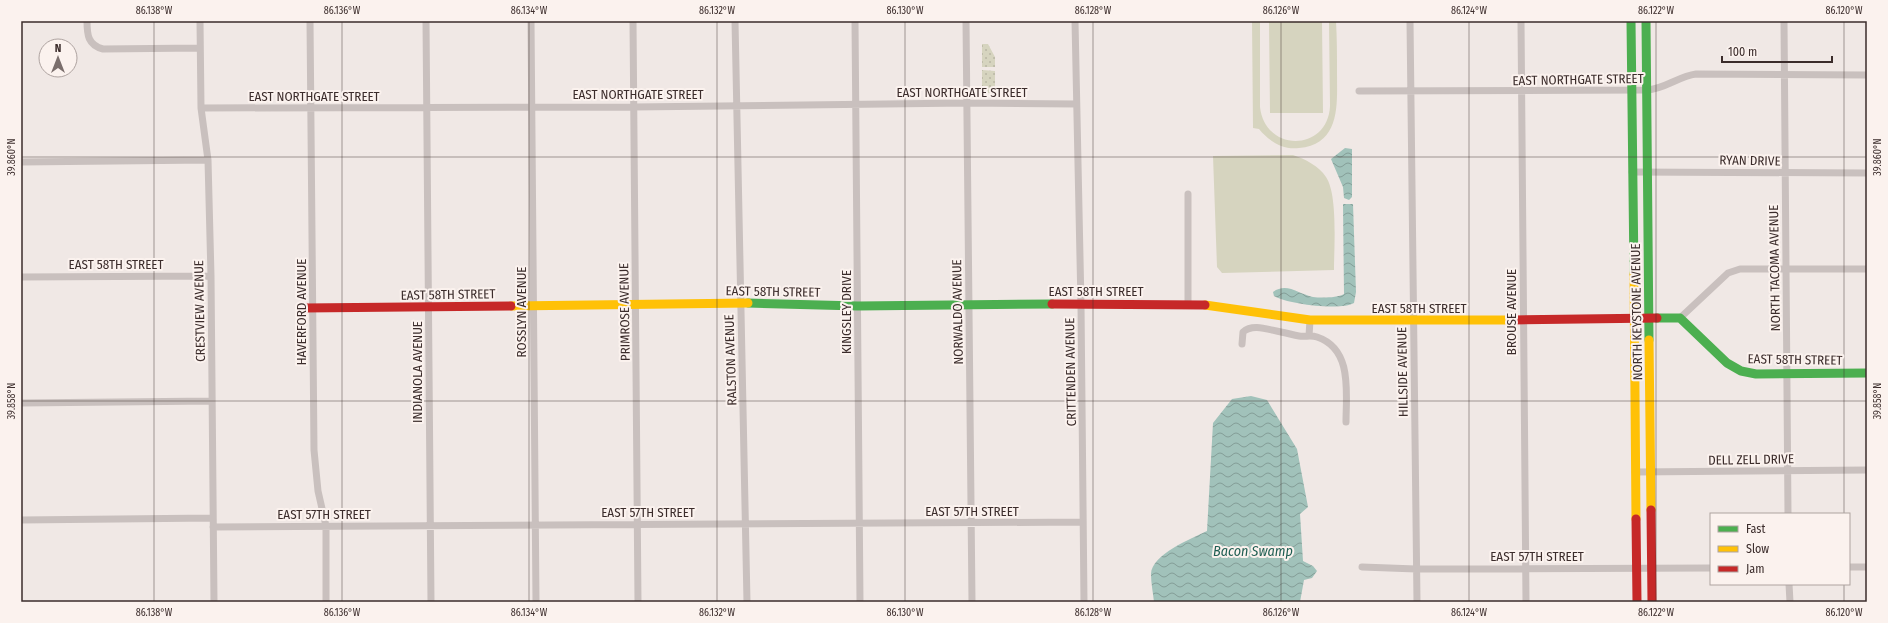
<svg xmlns="http://www.w3.org/2000/svg" width="1888" height="623" viewBox="0 0 1888 623" font-family="'Fira Sans Condensed',sans-serif">
<style>
.grass{fill:#d6d4bf}
.park{fill:url(#park-dots)}
.water{fill:url(#water-waves)}
.lines{fill:none;stroke-linecap:round;stroke-linejoin:round}
.street{stroke:#c9c0be;stroke-width:7}
.fast{stroke:#4caf50;stroke-width:9}
.slow{stroke:#ffc107;stroke-width:9}
.jam{stroke:#c62828;stroke-width:9}
.ticks{fill:none;stroke:#3b2c2b;stroke-width:1;stroke-opacity:0.45}
.labels{text-anchor:middle;stroke-width:4;stroke-linejoin:round;paint-order:stroke}
.street-label{font-size:13px;fill:#3b2c2b;stroke:#fbf2ee}
.water-label{font-size:14px;font-style:italic;fill:#1f5e52;stroke:#fbf2ee}
.neatline{fill:none;stroke:#3b2c2b;stroke-width:1.5}
.ticks-label{font-size:10px;text-anchor:middle;fill:#3b2c2b}
</style>
<defs>
<pattern id="park-dots" width="8" height="8" patternUnits="userSpaceOnUse"><rect width="8" height="8" fill="#d6d4bf"/><path d="M2 2h.1M6 6h.1" fill="none" stroke="#b9b6a4" stroke-width="1.8" stroke-linecap="round"/></pattern>
<pattern id="water-waves" width="16" height="10" patternUnits="userSpaceOnUse"><rect width="16" height="10" fill="#a1c2ba"/><path d="M0 5q4-4 8 0t8 0" fill="none" stroke="#849e97"/></pattern>
</defs>
<rect width="100%" height="100%" fill="#f0e8e5"/>
<path class="grass" d="M 1252,21 L 1260,21 L 1260,107 C 1265,153 1328,152 1330,106 L 1329,21 L 1336,21 C 1337,38 1337,56 1337,73 C 1337,104 1341,144 1299,148 C 1282,150 1269,141 1259,129 L 1253,128 Z
M 1269,21 L 1322,21 L 1323,113 L 1270,113 Z
M 1293,155 C 1305,159 1319,166 1326,177 C 1338,195 1334,247 1334,270 L 1222,273 L 1217,267 L 1213,156 Z"/>
<path class="park" d="M 982,44 L 988,44 L 995,57 L 995,67 L 982,67 Z
M 982,70 L 995,71 L 995,93 L 982,93 Z"/>
<path class="water" d="M 1345,148 L 1352,149 L 1352,197 L 1349,200 L 1344,198 L 1343,187 L 1331,159 Z
M 1343,204 L 1353,204 L 1356,292 L 1354,303 C 1341,311 1287,304 1274,296 L 1273,292 C 1287,282 1298,294 1313,297 C 1321,298 1337,298 1344,294 Z
M 1251,396 L 1267,400 L 1297,449 L 1308,507 L 1300,514 L 1303,561 L 1313,566 L 1317,571 L 1312,578 L 1304,580 L 1300,602 L 1154,602 C 1153,593 1151,583 1151,574 C 1152,554 1191,539 1207,531 L 1213,423 L 1232,399 Z"/>
<g class="lines">
<path class="street" d="M 87,21 C 87,35 88,45 103,49 L 200,48
M 200,21 L 201,108 L 208,160 L 211,276 L 214,602
M 310,21 L 314,450 L 318,491 L 326,526 L 326,602
M 426,21 L 431,602
M 531,21 L 536,602
M 633,21 L 638,602
M 735,21 L 747,602
M 855,21 L 860,602
M 966,21 L 972,602
M 1075,21 L 1081,305 L 1084,602
M 1410,21 L 1417,602
M 1521,21 L 1526,602
M 1784,21 L 1788,514
M 1359,91 L 1647,90 C 1665,89 1679,76 1696,74 L 1867,75
M 201,108 L 634,107 L 967,103 L 1076,104
M 21,162 L 208,160
M 1632,172 L 1867,173
M 21,277 L 211,276
M 1188,304 L 1188,194
M 1680,318 L 1728,273 L 1740,269 L 1867,269
M 1309,336 L 1310,320
M 1242,344 L 1243,332 C 1253,323 1269,330 1281,332 C 1287,333 1293,335 1299,336 C 1305,337 1311,335 1317,337 C 1353,349 1346,393 1346,422
M 21,403 L 212,401
M 1635,472 L 1867,470
M 21,520 L 213,518
M 213,527 L 1083,522
M 1362,567 L 1416,569 L 1711,568
M 1849,567 L 1867,567
M 1789,584 L 1790,602"/>
<path class="fast" d="M 1631,21 L 1634,273
M 1646,21 L 1649,340
M 748,303 L 858,306 L 1052,304
M 1657,318 L 1680,318 L 1727,363 L 1741,371 L 1756,374 L 1867,373"/>
<path class="slow" d="M 1634,273 L 1636,519
M 1205,305 L 1310,320 L 1513,320
M 511,306 L 748,303
M 1649,340 L 1651,510"/>
<path class="jam" d="M 1052,304 L 1205,305
M 304,308 L 511,306
M 1513,320 L 1657,318
M 1651,510 L 1652,602
M 1636,519 L 1637,602"/>
</g>
<path class="ticks" d="M 154,21 L 154,602M 342,21 L 342,602M 529,21 L 529,602M 717,21 L 717,602M 905,21 L 905,602M 1093,21 L 1093,602M 1281,21 L 1281,602M 1469,21 L 1469,602M 1656,21 L 1656,602M 1844,21 L 1844,514M 21,157 L 1867,157M 21,401 L 1867,401M 1844,584 L 1844,602"/>
<g class="labels">
<g class="street-label">
<text transform="translate(1578 79) rotate(-1)" y="5">EAST NORTHGATE STREET</text>
<text x="962" y="97">EAST NORTHGATE STREET</text>
<text x="638" y="99">EAST NORTHGATE STREET</text>
<text x="314" y="101">EAST NORTHGATE STREET</text>
<text transform="translate(1750 160) rotate(1)" y="5">RYAN DRIVE</text>
<text x="116" y="269">EAST 58TH STREET</text>
<text transform="translate(1774 268) rotate(-91)" y="5">NORTH TACOMA AVENUE</text>
<text transform="translate(773 291) rotate(1)" y="5">EAST 58TH STREET</text>
<text x="1096" y="296">EAST 58TH STREET</text>
<text transform="translate(448 294) rotate(-1)" y="5">EAST 58TH STREET</text>
<text x="1419" y="313">EAST 58TH STREET</text>
<text transform="translate(199 311) rotate(-91)" y="5">CRESTVIEW AVENUE</text>
<text transform="translate(301 312) rotate(-90)" y="5">HAVERFORD AVENUE</text>
<text transform="translate(521 312) rotate(-90)" y="5">ROSSLYN AVENUE</text>
<text transform="translate(624 312) rotate(-91)" y="5">PRIMROSE AVENUE</text>
<text transform="translate(846 312) rotate(-90)" y="5">KINGSLEY DRIVE</text>
<text transform="translate(957 312) rotate(-91)" y="5">NORWALDO AVENUE</text>
<text transform="translate(1511 312) rotate(-90)" y="5">BROUSE AVENUE</text>
<text transform="translate(1636 312) rotate(-91)" y="5">NORTH KEYSTONE AVENUE</text>
<text transform="translate(1795 359) rotate(1)" y="5">EAST 58TH STREET</text>
<text transform="translate(730 360) rotate(-92)" y="5">RALSTON AVENUE</text>
<text transform="translate(417 372) rotate(-90)" y="5">INDIANOLA AVENUE</text>
<text transform="translate(1070 372) rotate(-91)" y="5">CRITTENDEN AVENUE</text>
<text transform="translate(1402 372) rotate(-91)" y="5">HILLSIDE AVENUE</text>
<text transform="translate(1751 459) rotate(-1)" y="5">DELL ZELL DRIVE</text>
<text x="972" y="516">EAST 57TH STREET</text>
<text x="648" y="517">EAST 57TH STREET</text>
<text x="324" y="519">EAST 57TH STREET</text>
<text x="1537" y="561">EAST 57TH STREET</text>
</g>
<g class="water-label">
<text x="1253" y="556">Bacon Swamp</text>
</g>
</g>
<rect width="1888" height="623" fill="none" stroke="#fbf2ee" stroke-width="44"/>
<rect x="1710" y="513" width="140" height="72" fill="#fbf2ee" stroke="#aea3a0"/>
<rect x="1718" y="526" width="20" height="6" fill="#4caf50" stroke="#aea3a0"/>
<text x="1746" y="533" font-size="12" fill="#3b2c2b">Fast</text>
<rect x="1718" y="546" width="20" height="6" fill="#ffc107" stroke="#aea3a0"/>
<text x="1746" y="553" font-size="12" fill="#3b2c2b">Slow</text>
<rect x="1718" y="566" width="20" height="6" fill="#c62828" stroke="#aea3a0"/>
<text x="1746" y="573" font-size="12" fill="#3b2c2b">Jam</text>
<g transform="translate(58 58)"><circle r="19" fill="#fbf2ee" stroke="#aea3a0"/>
<path d="M0-3L7 15L0 10L-7 15Z" fill="#7a6e6c"/>
<text y="-6" font-size="11" font-weight="bold" text-anchor="middle" fill="#3b2c2b">N</text>
</g>
<path d="M1722 56v6h110v-6" fill="none" stroke="#3b2c2b" stroke-width="2"/>
<text x="1728" y="56" font-size="12" fill="#3b2c2b" stroke="#fbf2ee" stroke-width="3" paint-order="stroke">100 m</text>
<rect x="22" y="22" width="1844" height="579" class="neatline"/>
<g class="ticks-label">
<text x="154" y="14">86.138°W</text>
<text x="342" y="14">86.136°W</text>
<text x="529" y="14">86.134°W</text>
<text x="717" y="14">86.132°W</text>
<text x="905" y="14">86.130°W</text>
<text x="1093" y="14">86.128°W</text>
<text x="1281" y="14">86.126°W</text>
<text x="1469" y="14">86.124°W</text>
<text x="1656" y="14">86.122°W</text>
<text x="1844" y="14">86.120°W</text>
<text transform="translate(11 157) rotate(-90)" y="4">39.860°N</text>
<text transform="translate(1877 157) rotate(-90)" y="4">39.860°N</text>
<text transform="translate(11 401) rotate(-90)" y="4">39.858°N</text>
<text transform="translate(1877 401) rotate(-90)" y="4">39.858°N</text>
<text x="154" y="616">86.138°W</text>
<text x="342" y="616">86.136°W</text>
<text x="529" y="616">86.134°W</text>
<text x="717" y="616">86.132°W</text>
<text x="905" y="616">86.130°W</text>
<text x="1093" y="616">86.128°W</text>
<text x="1281" y="616">86.126°W</text>
<text x="1469" y="616">86.124°W</text>
<text x="1656" y="616">86.122°W</text>
<text x="1844" y="616">86.120°W</text>
</g>
</svg>
